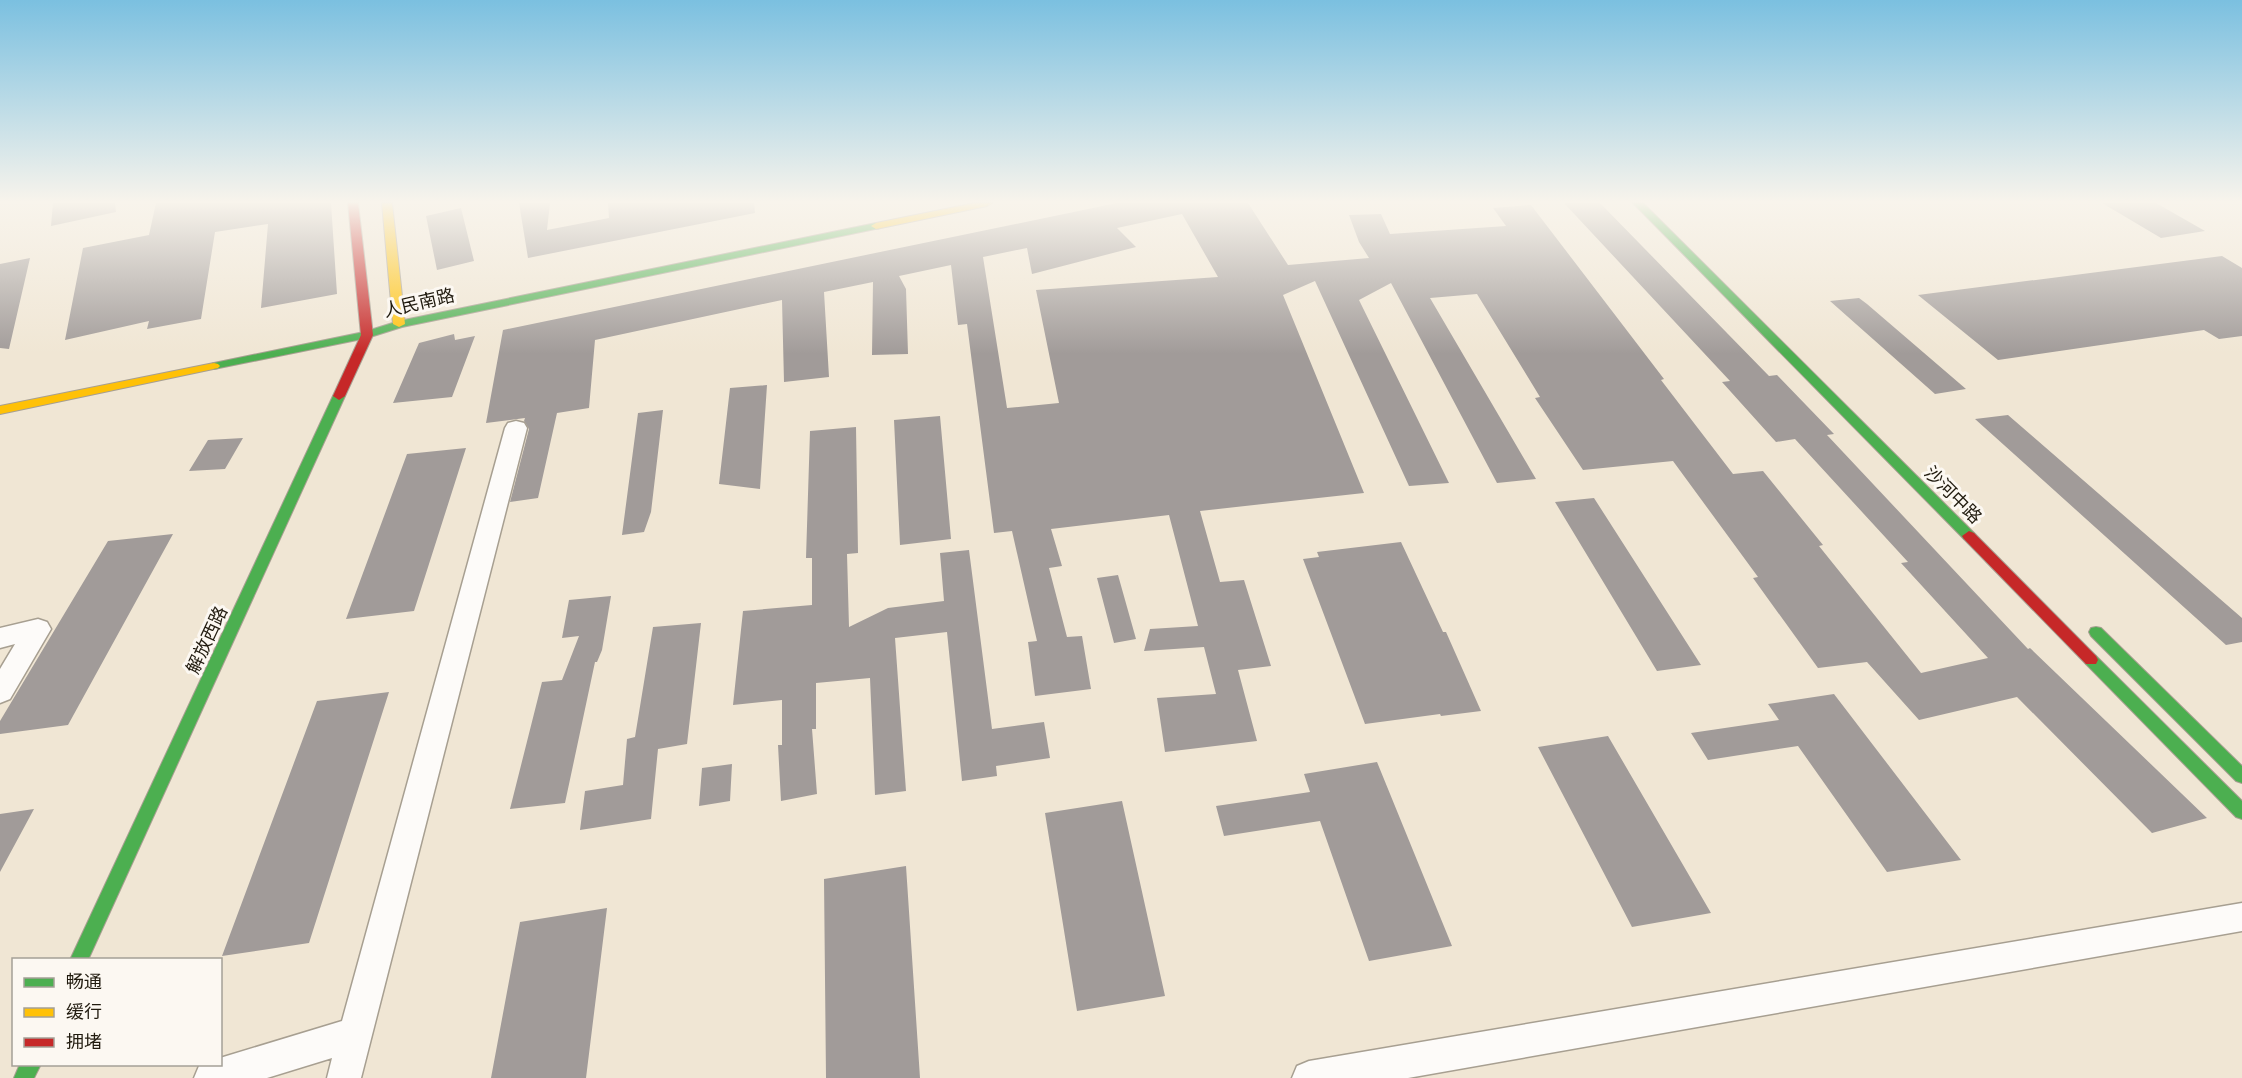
<svg xmlns="http://www.w3.org/2000/svg" width="2242" height="1078" viewBox="0 0 2242 1078" font-family="Mulish,'Noto Sans SC',sans-serif">
<style>
.building{fill:#a19b99;fill-rule:evenodd}
.lines{fill:none;stroke-linecap:round;stroke-linejoin:round}
.street-casing{stroke:#a79f91;stroke-width:3}
.fast-casing{stroke:#a79f91;stroke-width:2}
.slow-casing{stroke:#a79f91;stroke-width:2}
.jam-casing{stroke:#a79f91;stroke-width:2}
.street{fill:#fdfbf9;fill-rule:evenodd}
.fast{fill:#4caf50;fill-rule:evenodd}
.slow{fill:#ffc107;fill-rule:evenodd}
.jam{fill:#c62828;fill-rule:evenodd}
.labels{text-anchor:middle;stroke-width:6;stroke-linejoin:round;paint-order:stroke}
.street-label{font-size:18px;fill:#211b0f;stroke:#fcf8f2}
</style>
<rect width="100%" height="100%" fill="#f0e6d4"/>
<path class="building" d="M 53,203 L 115,203 L 116,212 L 51,226 Z
M 156,203 L 331,203 L 337,294 L 261,308 L 268,224 L 215,232 L 201,319 L 147,329 L 149,321 L 65,340 L 83,248 L 149,235 Z
M 519,203 L 550,203 L 547,230 L 609,218 L 608,203 L 754,203 L 755,213 L 528,258 Z
M 1117,203 L 1248,203 L 1288,265 L 1369,258 L 1359,242 L 1349,215 L 1381,214 L 1390,234 L 1506,226 L 1493,208 L 1531,205 L 1664,379 L 1661,380 L 1733,474 L 1763,471 L 1823,545 L 1819,546 L 1921,673 L 1988,658 L 1901,563 L 1908,562 L 1795,439 L 1776,442 L 1722,382 L 1730,381 L 1564,203 L 1600,203 L 1769,376 L 1777,375 L 1834,434 L 1827,435 L 2028,649 L 2030,648 L 2207,818 L 2152,833 L 2017,697 L 1919,720 L 1867,662 L 1818,668 L 1753,578 L 1758,577 L 1673,461 L 1583,470 L 1535,398 L 1540,397 L 1477,294 L 1430,298 L 1536,479 L 1497,483 L 1391,283 L 1359,300 L 1449,483 L 1409,486 L 1315,281 L 1283,295 L 1364,493 L 1200,511 L 1220,582 L 1244,580 L 1271,666 L 1238,670 L 1257,741 L 1165,752 L 1157,698 L 1216,694 L 1204,647 L 1144,651 L 1150,629 L 1198,626 L 1169,515 L 1051,529 L 1062,566 L 1049,568 L 1067,637 L 1082,636 L 1091,689 L 1035,696 L 1028,642 L 1037,641 L 1012,531 L 994,533 L 967,324 L 958,325 L 951,265 L 899,276 L 906,289 L 908,354 L 872,355 L 873,282 L 824,292 L 829,377 L 784,382 L 782,300 L 595,340 L 589,408 L 557,413 L 538,498 L 510,502 L 529,429 L 524,421 L 525,418 L 486,423 L 503,330 ZM 1182,214 L 1218,277 L 1036,290 L 1059,403 L 1007,408 L 983,257 L 1027,248 L 1032,274 L 1136,247 L 1117,228 Z
M 2102,203 L 2156,203 L 2205,231 L 2161,238 Z
M 461,208 L 474,261 L 437,270 L 426,216 Z
M 2222,256 L 2242,268 L 2242,336 L 2219,339 L 2204,330 L 1998,360 L 1918,295 Z
M 30,258 L 9,349 L 0,348 L 0,264 Z
M 1859,298 L 1867,304 L 1966,389 L 1935,394 L 1830,301 Z
M 454,334 L 455,340 L 475,336 L 452,397 L 393,403 L 419,343 Z
M 767,385 L 760,489 L 719,484 L 730,388 Z
M 663,410 L 651,512 L 644,532 L 622,535 L 638,413 Z
M 2008,415 L 2242,618 L 2242,642 L 2226,645 L 1975,419 Z
M 940,416 L 951,539 L 900,545 L 894,420 Z
M 856,427 L 858,553 L 847,554 L 849,627 L 888,608 L 944,601 L 940,553 L 969,550 L 992,729 L 1044,722 L 1050,758 L 996,766 L 997,776 L 962,781 L 947,632 L 895,638 L 906,791 L 875,795 L 870,678 L 816,683 L 816,729 L 812,729 L 817,794 L 781,801 L 778,745 L 782,745 L 782,700 L 733,705 L 743,611 L 812,605 L 812,558 L 806,558 L 810,431 Z
M 243,438 L 225,469 L 189,471 L 208,440 Z
M 466,448 L 414,611 L 346,619 L 407,454 Z
M 1594,498 L 1701,665 L 1657,671 L 1555,502 Z
M 173,534 L 68,725 L 0,734 L 0,721 L 108,541 Z
M 1401,542 L 1443,632 L 1446,632 L 1481,711 L 1441,716 L 1440,714 L 1365,724 L 1303,559 L 1319,557 L 1317,552 Z
M 1118,575 L 1136,639 L 1114,643 L 1097,578 Z
M 611,596 L 602,650 L 597,662 L 595,662 L 565,803 L 510,809 L 542,682 L 562,680 L 579,636 L 562,638 L 569,600 Z
M 701,623 L 687,744 L 658,749 L 651,819 L 580,830 L 585,791 L 623,785 L 627,739 L 635,737 L 653,627 Z
M 389,692 L 309,943 L 222,956 L 317,701 Z
M 1834,694 L 1961,860 L 1887,872 L 1798,746 L 1708,760 L 1691,733 L 1779,720 L 1768,704 Z
M 1608,736 L 1711,913 L 1632,927 L 1538,747 Z
M 1377,762 L 1452,946 L 1369,961 L 1320,821 L 1224,836 L 1216,806 L 1310,792 L 1304,774 Z
M 732,764 L 730,801 L 699,806 L 702,768 Z
M 1122,801 L 1165,996 L 1077,1011 L 1045,813 Z
M 34,809 L 0,872 L 0,814 Z
M 906,866 L 920,1078 L 826,1078 L 824,879 Z
M 607,908 L 586,1078 L 491,1078 L 520,922 Z"/>
<g class="lines">
<g class="street-casing">
<path id="street" d="M 516,421 L 524,423 L 527,428 L 361,1078 L 327,1078 L 332,1058 L 267,1078 L 194,1078 L 199,1066 L 202,1064 L 220,1064 L 220,1058 L 342,1021 L 505,428 L 508,423 Z
M 38,619 L 47,622 L 51,629 L 10,699 L 0,703 L 0,669 L 15,644 L 0,648 L 0,628 Z
M 2242,903 L 2242,931 L 1408,1078 L 1292,1078 L 1297,1066 L 1309,1061 Z"/>
</g>
<g class="fast-casing">
<path id="fast" d="M 1633,203 L 1643,203 L 1974,533 L 1976,536 L 1974,539 L 1964,539 Z
M 876,223 L 881,226 L 880,228 L 402,327 L 367,338 L 214,369 L 208,366 L 214,363 L 364,332 L 399,321 Z
M 339,392 L 345,396 L 88,960 L 70,960 L 333,396 Z
M 2096,627 L 2101,628 L 2242,766 L 2242,783 L 2236,781 L 2091,636 L 2089,632 L 2091,628 Z
M 2091,654 L 2096,656 L 2242,801 L 2242,819 L 2236,817 L 2086,664 L 2084,660 L 2086,656 Z
M 20,1064 L 41,1064 L 34,1078 L 14,1078 Z"/>
</g>
<g class="slow-casing">
<path id="slow" d="M 382,203 L 392,203 L 405,324 L 399,327 L 393,324 Z
M 975,203 L 992,203 L 987,206 L 876,229 L 871,226 L 876,223 Z
M 214,363 L 218,364 L 220,366 L 218,368 L 0,414 L 0,406 Z"/>
</g>
<g class="jam-casing">
<path id="jam" d="M 348,203 L 358,203 L 373,335 L 345,396 L 339,400 L 333,396 L 361,335 Z
M 1969,531 L 1974,533 L 2096,656 L 2098,660 L 2096,664 L 2086,664 L 1964,539 L 1962,536 Z"/>
</g>
<use href="#street" class="street"/>
<use href="#fast" class="fast"/>
<use href="#slow" class="slow"/>
<use href="#jam" class="jam"/>
</g>
<linearGradient id="sky" x2="0" y2="1"><stop stop-color="#7bc0e0"/><stop offset="0.57" stop-color="#f8f4ec"/><stop offset="1" stop-color="#f8f4ec" stop-opacity="0"/></linearGradient>
<rect width="2242" height="354" fill="url(#sky)"/>
<g class="labels">
<g class="street-label">
<text transform="translate(419 303) rotate(-13)" y="6">人民南路</text>
<text transform="translate(1953 495) rotate(45)" y="6">沙河中路</text>
<text transform="translate(207 640) rotate(-65)" y="6">解放西路</text>
</g>
</g>
<rect x="12" y="958" width="210" height="108" fill="#fcf8f2" stroke="#a4a097" stroke-width="1.5"/>
<rect x="24" y="978" width="30" height="9" fill="#4caf50" stroke="#a4a097" stroke-width="1.5"/>
<text x="66" y="988" font-size="18" fill="#211b0f">畅通</text>
<rect x="24" y="1008" width="30" height="9" fill="#ffc107" stroke="#a4a097" stroke-width="1.5"/>
<text x="66" y="1018" font-size="18" fill="#211b0f">缓行</text>
<rect x="24" y="1038" width="30" height="9" fill="#c62828" stroke="#a4a097" stroke-width="1.5"/>
<text x="66" y="1048" font-size="18" fill="#211b0f">拥堵</text>
</svg>
